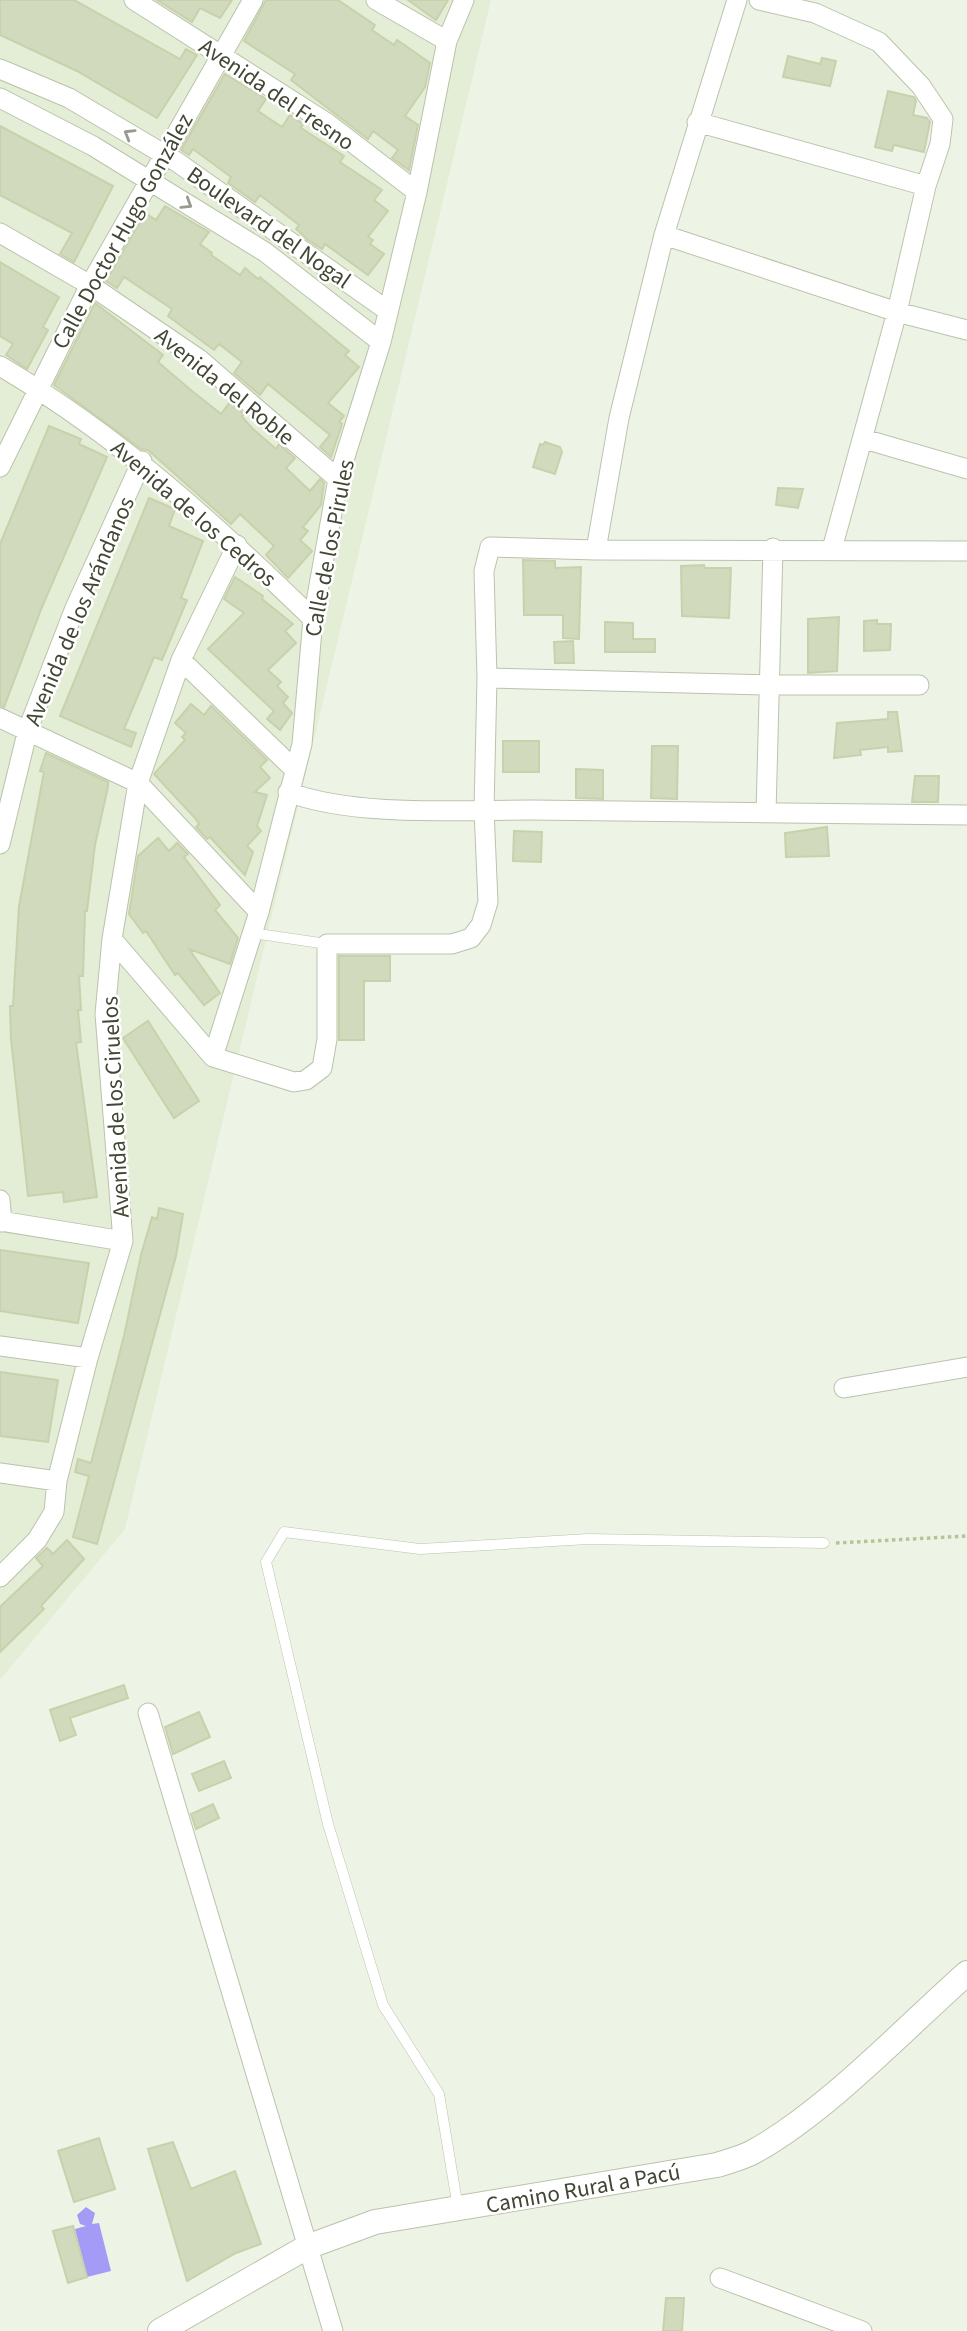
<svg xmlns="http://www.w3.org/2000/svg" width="967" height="2331" viewBox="0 0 967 2331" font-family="'Source Sans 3',sans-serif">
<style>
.residential{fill:#e4edd6}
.water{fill:#a49bf7}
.building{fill:#d1dabc;stroke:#c7d2ac;stroke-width:2}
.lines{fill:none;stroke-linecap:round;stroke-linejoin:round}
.service-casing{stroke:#bac3aa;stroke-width:11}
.minor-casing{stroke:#bac3aa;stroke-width:21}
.tertiary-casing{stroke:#bac3aa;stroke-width:26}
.path{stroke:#b4c497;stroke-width:3.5;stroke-dasharray:3.5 3.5;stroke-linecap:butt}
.service{stroke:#fff;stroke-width:10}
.minor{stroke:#fff;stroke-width:19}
.tertiary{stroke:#fff;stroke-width:24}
.oneway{stroke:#969a8f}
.labels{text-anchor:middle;stroke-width:5;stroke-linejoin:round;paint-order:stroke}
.street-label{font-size:23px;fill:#414734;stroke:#fff}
</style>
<rect width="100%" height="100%" fill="#eef4e5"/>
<path class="residential" d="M 0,0 L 491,0 L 125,1529 L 0,1680 Z"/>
<path class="water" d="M 86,2207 L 95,2213 L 92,2224 L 99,2223 L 111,2271 L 87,2277 L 75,2229 L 86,2226 L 80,2224 L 77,2215 Z"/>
<path class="building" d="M 0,0 L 74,0 L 180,59 L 186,49 L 197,55 L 157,118 L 77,71 L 0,35 Z
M 157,0 L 232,0 L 220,18 L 200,8 L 192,22 Z
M 266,0 L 338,0 L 375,25 L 372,30 L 394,45 L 397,40 L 430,63 L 425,87 L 405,116 L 418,125 L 409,170 L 392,158 L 398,150 L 373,131 L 368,139 L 291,80 L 295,74 L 244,41 Z
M 408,0 L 448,0 L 436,20 Z
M 788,56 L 820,64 L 822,58 L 836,61 L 830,86 L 783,77 Z
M 225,74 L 266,99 L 258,111 L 282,127 L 290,115 L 303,124 L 301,128 L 344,156 L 340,162 L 382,190 L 374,200 L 388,211 L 368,237 L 373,240 L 370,244 L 384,254 L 368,275 L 325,244 L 322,249 L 308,240 L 296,229 L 299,225 L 260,195 L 255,202 L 228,183 L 231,177 L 193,149 L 189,155 L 181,150 Z
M 888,91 L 914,97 L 916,101 L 913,115 L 927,118 L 930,122 L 924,152 L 894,145 L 892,151 L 875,147 Z
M 0,126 L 113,186 L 74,262 L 60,254 L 72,233 L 0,195 Z
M 165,206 L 209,232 L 200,244 L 212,253 L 211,255 L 240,275 L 245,268 L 258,279 L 260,277 L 349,351 L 345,355 L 359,367 L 328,403 L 344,416 L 339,422 L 342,424 L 331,457 L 320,447 L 330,435 L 268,384 L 260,395 L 234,373 L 242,362 L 219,344 L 214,350 L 168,316 L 172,309 L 124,277 L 117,288 L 106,281 L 145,213 L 156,220 Z
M 0,262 L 59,297 L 43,327 L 48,330 L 27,369 L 6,355 L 13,344 L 0,336 Z
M 95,303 L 163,355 L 158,362 L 192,391 L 221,414 L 230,402 L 244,414 L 242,417 L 253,429 L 276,449 L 279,444 L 295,458 L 286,468 L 310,491 L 320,479 L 324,483 L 321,505 L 303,527 L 308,531 L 300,540 L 312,551 L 288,578 L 266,555 L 274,546 L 240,514 L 231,524 L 148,450 L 141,449 L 54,385 Z
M 49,426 L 81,439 L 79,444 L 107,457 L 42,607 L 4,707 L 0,706 L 0,544 Z
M 545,442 L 560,447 L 562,452 L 555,474 L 533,467 L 540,444 L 543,445 Z
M 778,488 L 803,489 L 798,508 L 776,505 Z
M 149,498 L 175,509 L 169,526 L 203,541 L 181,598 L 187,600 L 162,660 L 154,657 L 124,729 L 136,733 L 131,747 L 60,716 Z
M 523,560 L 555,561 L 555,568 L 581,567 L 579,639 L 563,638 L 563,615 L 524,615 Z
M 704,565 L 705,568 L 731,568 L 729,618 L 682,616 L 681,566 Z
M 235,577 L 263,596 L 262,599 L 293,624 L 285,631 L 296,643 L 268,670 L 281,682 L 277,686 L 288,697 L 283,703 L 292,713 L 280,730 L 267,719 L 274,711 L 208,649 L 244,613 L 224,599 Z
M 839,617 L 837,671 L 808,673 L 808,619 Z
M 877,620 L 877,624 L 891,624 L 890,650 L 864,651 L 864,621 Z
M 605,622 L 633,623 L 633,639 L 655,639 L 655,652 L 605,652 Z
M 573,641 L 574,663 L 555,663 L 554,642 Z
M 191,704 L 204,715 L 211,706 L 267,760 L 260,767 L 270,778 L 255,792 L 267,795 L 257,826 L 261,831 L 247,846 L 253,852 L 245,875 L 210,837 L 207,839 L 196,827 L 199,824 L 195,818 L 154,774 L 185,740 L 182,737 L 186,733 L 175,723 Z
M 888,712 L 897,712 L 902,751 L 888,752 L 888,747 L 860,750 L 861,755 L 834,758 L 837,723 L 888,719 Z
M 503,741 L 539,741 L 539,772 L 503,772 Z
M 652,746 L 678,746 L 677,799 L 651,798 Z
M 46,753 L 108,782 L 108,787 L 95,845 L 87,911 L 85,911 L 83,976 L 79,976 L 81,1010 L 78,1010 L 81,1042 L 76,1043 L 97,1197 L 64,1202 L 63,1192 L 28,1196 L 11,1039 L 10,1006 L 13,1006 L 19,906 L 44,772 L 40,771 Z
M 576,769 L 603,770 L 603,799 L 576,798 Z
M 915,776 L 939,776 L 938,802 L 912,802 Z
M 827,827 L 829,856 L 786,857 L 785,833 Z
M 514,831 L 542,832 L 541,862 L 513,861 Z
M 158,838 L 169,851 L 177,843 L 188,854 L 184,857 L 220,905 L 215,910 L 238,938 L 230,964 L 189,949 L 220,993 L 204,1005 L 178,973 L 175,975 L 146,931 L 143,933 L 129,914 L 138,856 Z
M 339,956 L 390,956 L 390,981 L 364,981 L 364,1040 L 339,1040 Z
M 148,1021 L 199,1101 L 174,1118 L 123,1038 Z
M 159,1208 L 183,1214 L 176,1256 L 97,1544 L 73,1537 L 89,1476 L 75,1472 L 78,1459 L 91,1463 L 124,1336 L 141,1255 L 152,1217 L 157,1219 Z
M 0,1250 L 89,1263 L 78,1323 L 0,1311 Z
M 0,1372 L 58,1380 L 48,1442 L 0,1436 Z
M 67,1540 L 84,1559 L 41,1606 L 44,1609 L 0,1652 L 0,1607 L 43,1566 L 36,1558 L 47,1548 L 53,1554 Z
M 124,1685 L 128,1698 L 70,1718 L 76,1735 L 60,1741 L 50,1710 Z
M 199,1712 L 210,1737 L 173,1754 L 165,1727 Z
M 224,1761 L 231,1778 L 199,1791 L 192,1774 Z
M 213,1804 L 219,1818 L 196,1829 L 191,1814 Z
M 99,2138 L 115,2189 L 74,2202 L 58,2151 Z
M 173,2142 L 191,2189 L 235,2171 L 261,2244 L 236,2253 L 187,2281 L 148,2149 Z
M 73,2226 L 87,2277 L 68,2283 L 53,2231 Z
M 666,2298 L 684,2298 L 682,2331 L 663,2331 Z"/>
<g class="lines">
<g class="service-casing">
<path id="service" d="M 252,933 L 327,944
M 458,2208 L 439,2094 L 383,2005 L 328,1824 L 266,1562 L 284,1532 L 420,1549 L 588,1539 L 824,1543"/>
</g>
<g class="minor-casing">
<path id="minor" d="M 134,0 L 327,123 L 417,192
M 376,0 L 447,41
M 759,0 L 815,13 L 879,42 L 921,86 L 943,119 L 940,144 L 926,186 L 897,312 L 832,549
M 0,69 L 69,98 L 177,162 L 388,311
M 0,98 L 93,146 L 265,252 L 381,342
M 697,122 L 926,186
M 0,233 L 90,285 L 199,359 L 338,479
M 664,235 L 897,312 L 967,330
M 0,366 C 120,437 214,523 313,619
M 864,439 L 967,469
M 0,467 L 90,285 L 253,0
M 596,550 L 619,418 L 664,235 L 737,0
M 181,660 L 294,769
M 487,678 L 769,685 L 919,685
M 0,718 L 138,783 L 259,912
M 288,792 C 354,817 459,810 531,810 C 676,812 822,813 967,815
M 766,813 L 773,548
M 0,844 L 28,729 L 75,608 L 142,461
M 112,939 L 213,1057 L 294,1082 L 306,1080 L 322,1068 L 327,1039 L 327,944 L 452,944 L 471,938 L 481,925 L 488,902 L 484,810 L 487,678 L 484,571 L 490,547 L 596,550 L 967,551
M 213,1057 L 259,912 L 302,744 L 313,619 L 338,479 L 381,342 L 417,192 L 447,41 L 464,0
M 0,1200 L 2,1222
M 0,1221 L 123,1241
M 0,1346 L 88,1358
M 844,1388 L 967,1367
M 0,1473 L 57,1481
M 0,1577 L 37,1540 L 54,1512 L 57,1481 L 88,1358 L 123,1241 L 105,1014 L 112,939 L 138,783 L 181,660 L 237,545
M 148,1713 L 333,2331
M 720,2278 L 862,2331"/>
</g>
<g class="tertiary-casing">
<path id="tertiary" d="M 160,2331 L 307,2247 L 375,2222 L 717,2165 C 729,2161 742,2158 753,2152 C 826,2112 904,2029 967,1973"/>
</g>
<path class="path" d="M 836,1543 L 967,1536"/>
<use href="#service" class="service"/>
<use href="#minor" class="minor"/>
<use href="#tertiary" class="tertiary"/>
</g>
<defs><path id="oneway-chevron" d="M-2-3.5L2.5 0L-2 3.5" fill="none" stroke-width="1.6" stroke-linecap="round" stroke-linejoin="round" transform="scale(1.75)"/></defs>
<g class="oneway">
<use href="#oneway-chevron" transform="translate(129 134) rotate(-149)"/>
<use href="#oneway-chevron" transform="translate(187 204) rotate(32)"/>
</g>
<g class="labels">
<g class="street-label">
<text transform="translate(277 94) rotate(34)" y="8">Avenida del Fresno</text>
<text transform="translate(269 227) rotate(35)" y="8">Boulevard del Nogal</text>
<text transform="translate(122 231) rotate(-61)" y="8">Calle Doctor Hugo González</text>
<text transform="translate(225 386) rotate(39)" y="8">Avenida del Roble</text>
<text transform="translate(194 513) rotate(41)" y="8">Avenida de los Cedros</text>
<text transform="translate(329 548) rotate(-79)" y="8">Calle de los Pirules</text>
<text transform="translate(79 611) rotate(-67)" y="8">Avenida de los Arándanos</text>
<text transform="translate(115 1107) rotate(-93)" y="8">Avenida de los Ciruelos</text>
<text transform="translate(583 2188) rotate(-10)" y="8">Camino Rural a Pacú</text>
</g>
</g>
</svg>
